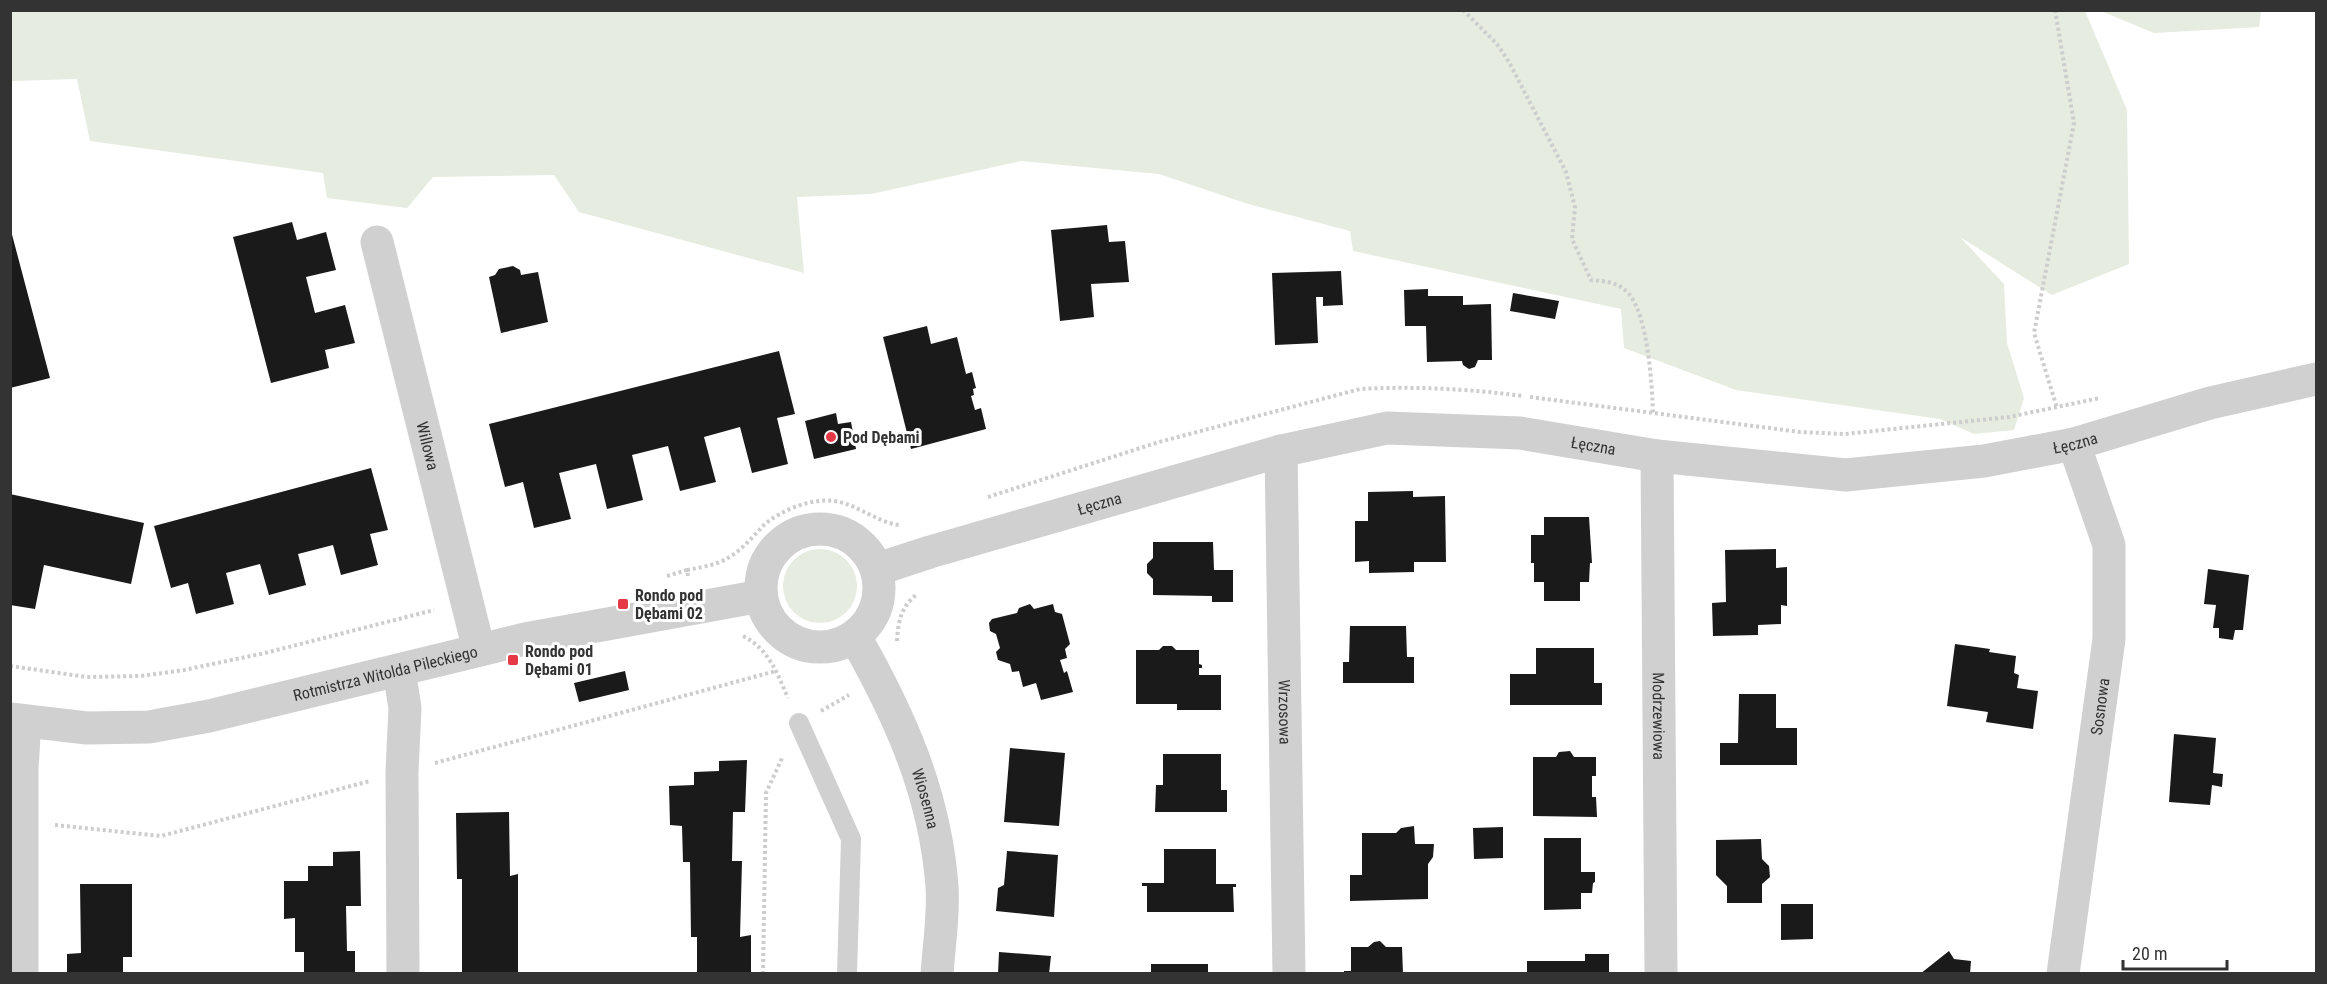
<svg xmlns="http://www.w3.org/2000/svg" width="2327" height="984" viewBox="0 0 2327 984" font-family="'Roboto Condensed',sans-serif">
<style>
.green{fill:#e6ecdf}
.building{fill:#1a1a1a}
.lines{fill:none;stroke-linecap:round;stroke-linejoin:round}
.path{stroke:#cdcdcd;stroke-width:4;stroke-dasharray:3 3;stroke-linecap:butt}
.service{stroke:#d0d0d0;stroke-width:20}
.minor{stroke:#d0d0d0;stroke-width:33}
.poi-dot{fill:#e63946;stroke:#fff;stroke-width:2}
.labels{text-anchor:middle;stroke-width:6;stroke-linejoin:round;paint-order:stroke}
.poi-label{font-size:16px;font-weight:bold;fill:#333;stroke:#fff;text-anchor:start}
.street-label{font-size:16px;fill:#333;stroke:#fff}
</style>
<rect width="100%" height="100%" fill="#fff"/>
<path class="green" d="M 10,11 L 2085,11 L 2127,110 L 2129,264 L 2052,295 L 1960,237 L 2004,284 L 2007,343 L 2024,398 L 2014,430 L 1974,434 L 1940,419 L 1736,390 L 1624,348 L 1621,309 L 1353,251 L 1350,231 L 1245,203 L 1159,174 L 1021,161 L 871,194 L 797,197 L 804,273 L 579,212 L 554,175 L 433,177 L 407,208 L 327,198 L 323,173 L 90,141 L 77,79 L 11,81 Z
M 2101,11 L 2261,11 L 2259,27 L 2154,33 Z
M783 586a37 37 0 1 1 74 0a37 37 0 1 1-74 0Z"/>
<path class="building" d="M 292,222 L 297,240 L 326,232 L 336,270 L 306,277 L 315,313 L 345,305 L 355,343 L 325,350 L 329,368 L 271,383 L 233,237 Z
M 1107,225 L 1109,242 L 1125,241 L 1129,282 L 1091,284 L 1094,317 L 1060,321 L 1051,230 Z
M 10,227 L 50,378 L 10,388 Z
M 513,266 L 520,270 L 521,275 L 538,272 L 548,322 L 501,333 L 489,277 L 495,275 L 499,269 Z
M 1341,271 L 1343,305 L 1323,306 L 1323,297 L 1316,297 L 1318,343 L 1275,345 L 1272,273 Z
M 1428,289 L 1428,296 L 1463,296 L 1463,305 L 1491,304 L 1492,360 L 1478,360 L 1475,367 L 1469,369 L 1463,365 L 1462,361 L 1427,362 L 1426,326 L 1405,326 L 1404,290 Z
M 1513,293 L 1559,301 L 1555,319 L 1510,311 Z
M 927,326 L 931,344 L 957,337 L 966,374 L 972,372 L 976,388 L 973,389 L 974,395 L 971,396 L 975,410 L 981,408 L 986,429 L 911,449 L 883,337 Z
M 779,351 L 795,414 L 777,418 L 788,464 L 752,473 L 740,427 L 704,437 L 716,482 L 680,491 L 668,446 L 632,455 L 643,500 L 607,509 L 596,464 L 559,473 L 571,519 L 534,528 L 523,482 L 505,487 L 489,424 Z
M 836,413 L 838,424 L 851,422 L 856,449 L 814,459 L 805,421 Z
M 371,468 L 388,530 L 370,534 L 378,565 L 341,575 L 333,545 L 298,554 L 306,585 L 269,595 L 260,564 L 226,573 L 234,604 L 196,614 L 188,583 L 171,588 L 154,526 Z
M 1413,491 L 1413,497 L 1445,496 L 1446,562 L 1414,562 L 1414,572 L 1369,573 L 1369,561 L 1355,562 L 1355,521 L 1368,521 L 1368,492 Z
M 10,494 L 144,523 L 131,584 L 44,565 L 35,609 L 10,605 Z
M 1544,517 L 1589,517 L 1592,563 L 1590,563 L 1589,582 L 1580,582 L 1580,601 L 1544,601 L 1544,582 L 1534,582 L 1534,563 L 1531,563 L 1531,535 L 1544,535 Z
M 1153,542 L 1213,542 L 1214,570 L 1233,570 L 1233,602 L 1212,602 L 1212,596 L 1153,595 L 1153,579 L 1147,573 L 1147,564 L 1153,558 Z
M 1776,549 L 1776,568 L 1787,567 L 1787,606 L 1781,605 L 1781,624 L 1758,625 L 1758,635 L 1713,636 L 1712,603 L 1726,602 L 1725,550 Z
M 2208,569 L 2249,575 L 2243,630 L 2235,630 L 2233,640 L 2219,638 L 2219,628 L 2213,628 L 2216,605 L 2204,604 Z
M 1030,604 L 1034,609 L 1053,604 L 1055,612 L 1062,614 L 1070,644 L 1065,649 L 1067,658 L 1060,660 L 1064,673 L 1067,671 L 1073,692 L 1041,700 L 1036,683 L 1023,687 L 1019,671 L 1012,672 L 1010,664 L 998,660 L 996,652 L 1000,648 L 996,634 L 990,631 L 989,623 L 992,619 L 1017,613 L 1019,608 Z
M 1350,626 L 1406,626 L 1407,657 L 1414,657 L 1414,683 L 1343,683 L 1343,662 L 1349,662 Z
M 1955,644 L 1990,649 L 1989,652 L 2016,656 L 2014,673 L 2019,675 L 2017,688 L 2038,691 L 2033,729 L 1986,722 L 1988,712 L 1947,706 Z
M 1163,646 L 1172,646 L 1176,650 L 1199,650 L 1199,664 L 1202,665 L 1202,668 L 1199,668 L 1199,675 L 1221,675 L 1221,710 L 1177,710 L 1177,704 L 1136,704 L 1136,650 L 1159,650 Z
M 1536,648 L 1594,648 L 1594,683 L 1602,683 L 1602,705 L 1510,705 L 1510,674 L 1536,674 Z
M 625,671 L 629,690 L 579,702 L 574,683 Z
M 1739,694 L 1776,694 L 1776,728 L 1797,728 L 1797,765 L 1720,765 L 1720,743 L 1738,743 Z
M 2174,734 L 2216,738 L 2213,773 L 2223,774 L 2222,787 L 2212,785 L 2210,805 L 2169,802 Z
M 1010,748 L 1065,753 L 1059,826 L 1004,822 Z
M 1570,751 L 1574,757 L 1596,757 L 1596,776 L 1592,776 L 1592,797 L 1596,797 L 1597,817 L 1533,816 L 1533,757 L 1556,757 L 1559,752 Z
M 1163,754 L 1221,754 L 1221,790 L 1227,790 L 1227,812 L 1155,812 L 1156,785 L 1163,785 Z
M 747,760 L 745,812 L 733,812 L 732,861 L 742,861 L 740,937 L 751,935 L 751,974 L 697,974 L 697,937 L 691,937 L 690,862 L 683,862 L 682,826 L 670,825 L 669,786 L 694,785 L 694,772 L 719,771 L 719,761 Z
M 509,812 L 510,876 L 518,874 L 518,974 L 462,974 L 462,879 L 457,879 L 456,813 Z
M 1414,826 L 1415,844 L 1434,844 L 1433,857 L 1428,864 L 1428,899 L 1350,901 L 1350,875 L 1362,875 L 1362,833 L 1396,833 L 1401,828 Z
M 1503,827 L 1503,858 L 1474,859 L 1473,828 Z
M 1544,838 L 1581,838 L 1581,872 L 1595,872 L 1595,882 L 1593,883 L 1592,893 L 1581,893 L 1581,909 L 1544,910 Z
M 1761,839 L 1762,859 L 1769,866 L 1770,877 L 1762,884 L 1762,903 L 1727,903 L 1727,886 L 1716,875 L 1716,840 Z
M 1164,849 L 1216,849 L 1216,884 L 1236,884 L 1236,887 L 1233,887 L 1234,912 L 1147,912 L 1147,886 L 1142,886 L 1142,883 L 1164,883 Z
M 360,851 L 361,906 L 346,906 L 347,951 L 355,951 L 355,974 L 304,974 L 304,952 L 295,952 L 295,918 L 284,919 L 284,881 L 308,881 L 308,866 L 333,866 L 333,852 Z
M 1007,851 L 1058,855 L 1054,917 L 996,911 L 998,888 L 1004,885 Z
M 80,884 L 132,884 L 132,957 L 123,957 L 123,974 L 67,974 L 67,954 L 81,953 Z
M 1781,904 L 1813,904 L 1813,939 L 1781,940 Z
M 1380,941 L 1386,947 L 1402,947 L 1403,974 L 1344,974 L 1344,971 L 1351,971 L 1351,947 L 1368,947 L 1374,942 Z
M 1949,951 L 1954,959 L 1971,961 L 1970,974 L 1920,974 Z
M 999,952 L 1051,956 L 1049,974 L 998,974 Z
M 1585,954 L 1609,954 L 1609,974 L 1527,974 L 1527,961 L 1585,961 Z
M 1151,964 L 1208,964 L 1208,974 L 1151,974 Z"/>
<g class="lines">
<path class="path" d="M 1463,10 L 1497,44 L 1509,62 L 1566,172 L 1575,207 L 1572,239 L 1591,280 C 1605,281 1619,282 1629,294 C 1648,317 1652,384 1653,413
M 2055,10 L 2074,123 L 2034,333 L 2057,408
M 1530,397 L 1800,432 L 1845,434 L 2009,417 L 2100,398
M 988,497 L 1159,442 L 1360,389 C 1414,386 1469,389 1523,396
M 667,576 L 687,570
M 688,576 L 687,570 C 702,567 718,565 731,556 C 744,548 754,535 765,524 C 782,510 811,498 834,501 C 857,504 876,522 899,525
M 743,636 C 769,649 777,673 788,698
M 897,641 C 898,622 901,607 916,595
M 10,666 L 87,677 L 141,676 L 184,670 L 265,653 L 434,610
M 821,711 L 849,695
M 435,763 L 776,671
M 55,825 L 161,836 L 370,781
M 763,974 L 766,793 L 783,756"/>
<path class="service" d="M 799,723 L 851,839 L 847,974"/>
<g class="minor">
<path id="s1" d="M 377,242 L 479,650"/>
<path id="s2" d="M 1281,451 L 1289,974"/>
<path id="s3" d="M 1657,456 L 1661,974"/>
<circle cx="820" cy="588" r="59"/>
<path id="s4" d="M 878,569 L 930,552 L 1281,451 L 1387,428 L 1520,433 L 1657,456 L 1846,475 L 1984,461 L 2074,444 L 2210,403 L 2316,379"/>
<path id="s5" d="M 855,637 C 900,716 935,794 942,886 C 944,914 939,945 937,974"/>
<path d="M 399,670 L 405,708 L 402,772 L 403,974"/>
<path id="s6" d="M 10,719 L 87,728 L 149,727 L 209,716 L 525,639 L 761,596"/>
<path d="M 22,974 L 22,768 L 25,722"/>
<path id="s7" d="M 2063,974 L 2109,639 L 2109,545 L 2074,444"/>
</g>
</g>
<g class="poi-dot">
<circle cx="831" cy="437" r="6"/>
<rect x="617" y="598" width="12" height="12" rx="3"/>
<rect x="507" y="654" width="12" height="12" rx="3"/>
</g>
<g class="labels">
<g class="poi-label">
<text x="843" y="443">Pod Dębami</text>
<text x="635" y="601">Rondo pod<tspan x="635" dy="18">Dębami 02</tspan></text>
<text x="525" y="657">Rondo pod<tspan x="525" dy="18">Dębami 01</tspan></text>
</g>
<g class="street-label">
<text dy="6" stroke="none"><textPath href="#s4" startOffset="1222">Łęczna</textPath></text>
<text dy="6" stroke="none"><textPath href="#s1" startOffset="210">Willowa</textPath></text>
<text dy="6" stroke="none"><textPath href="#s4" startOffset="736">Łęczna</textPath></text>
<text dy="6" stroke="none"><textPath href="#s4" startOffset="231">Łęczna</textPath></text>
<text dy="6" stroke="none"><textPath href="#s6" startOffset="382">Rotmistrza Witolda Pileckiego</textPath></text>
<text dy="6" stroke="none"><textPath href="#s7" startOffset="270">Sosnowa</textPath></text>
<text dy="6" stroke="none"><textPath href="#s2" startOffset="261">Wrzosowa</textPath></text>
<text dy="6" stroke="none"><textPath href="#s3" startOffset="260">Modrzewiowa</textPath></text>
<text dy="6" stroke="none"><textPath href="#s5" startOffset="177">Wiosenna</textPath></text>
</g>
</g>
<rect width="2327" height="984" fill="none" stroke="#333333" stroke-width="24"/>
<path d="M2123 960v9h104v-9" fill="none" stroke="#333333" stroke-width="3"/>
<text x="2132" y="960" font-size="18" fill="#333333" stroke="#ffffff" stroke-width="4.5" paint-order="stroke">20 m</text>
</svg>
